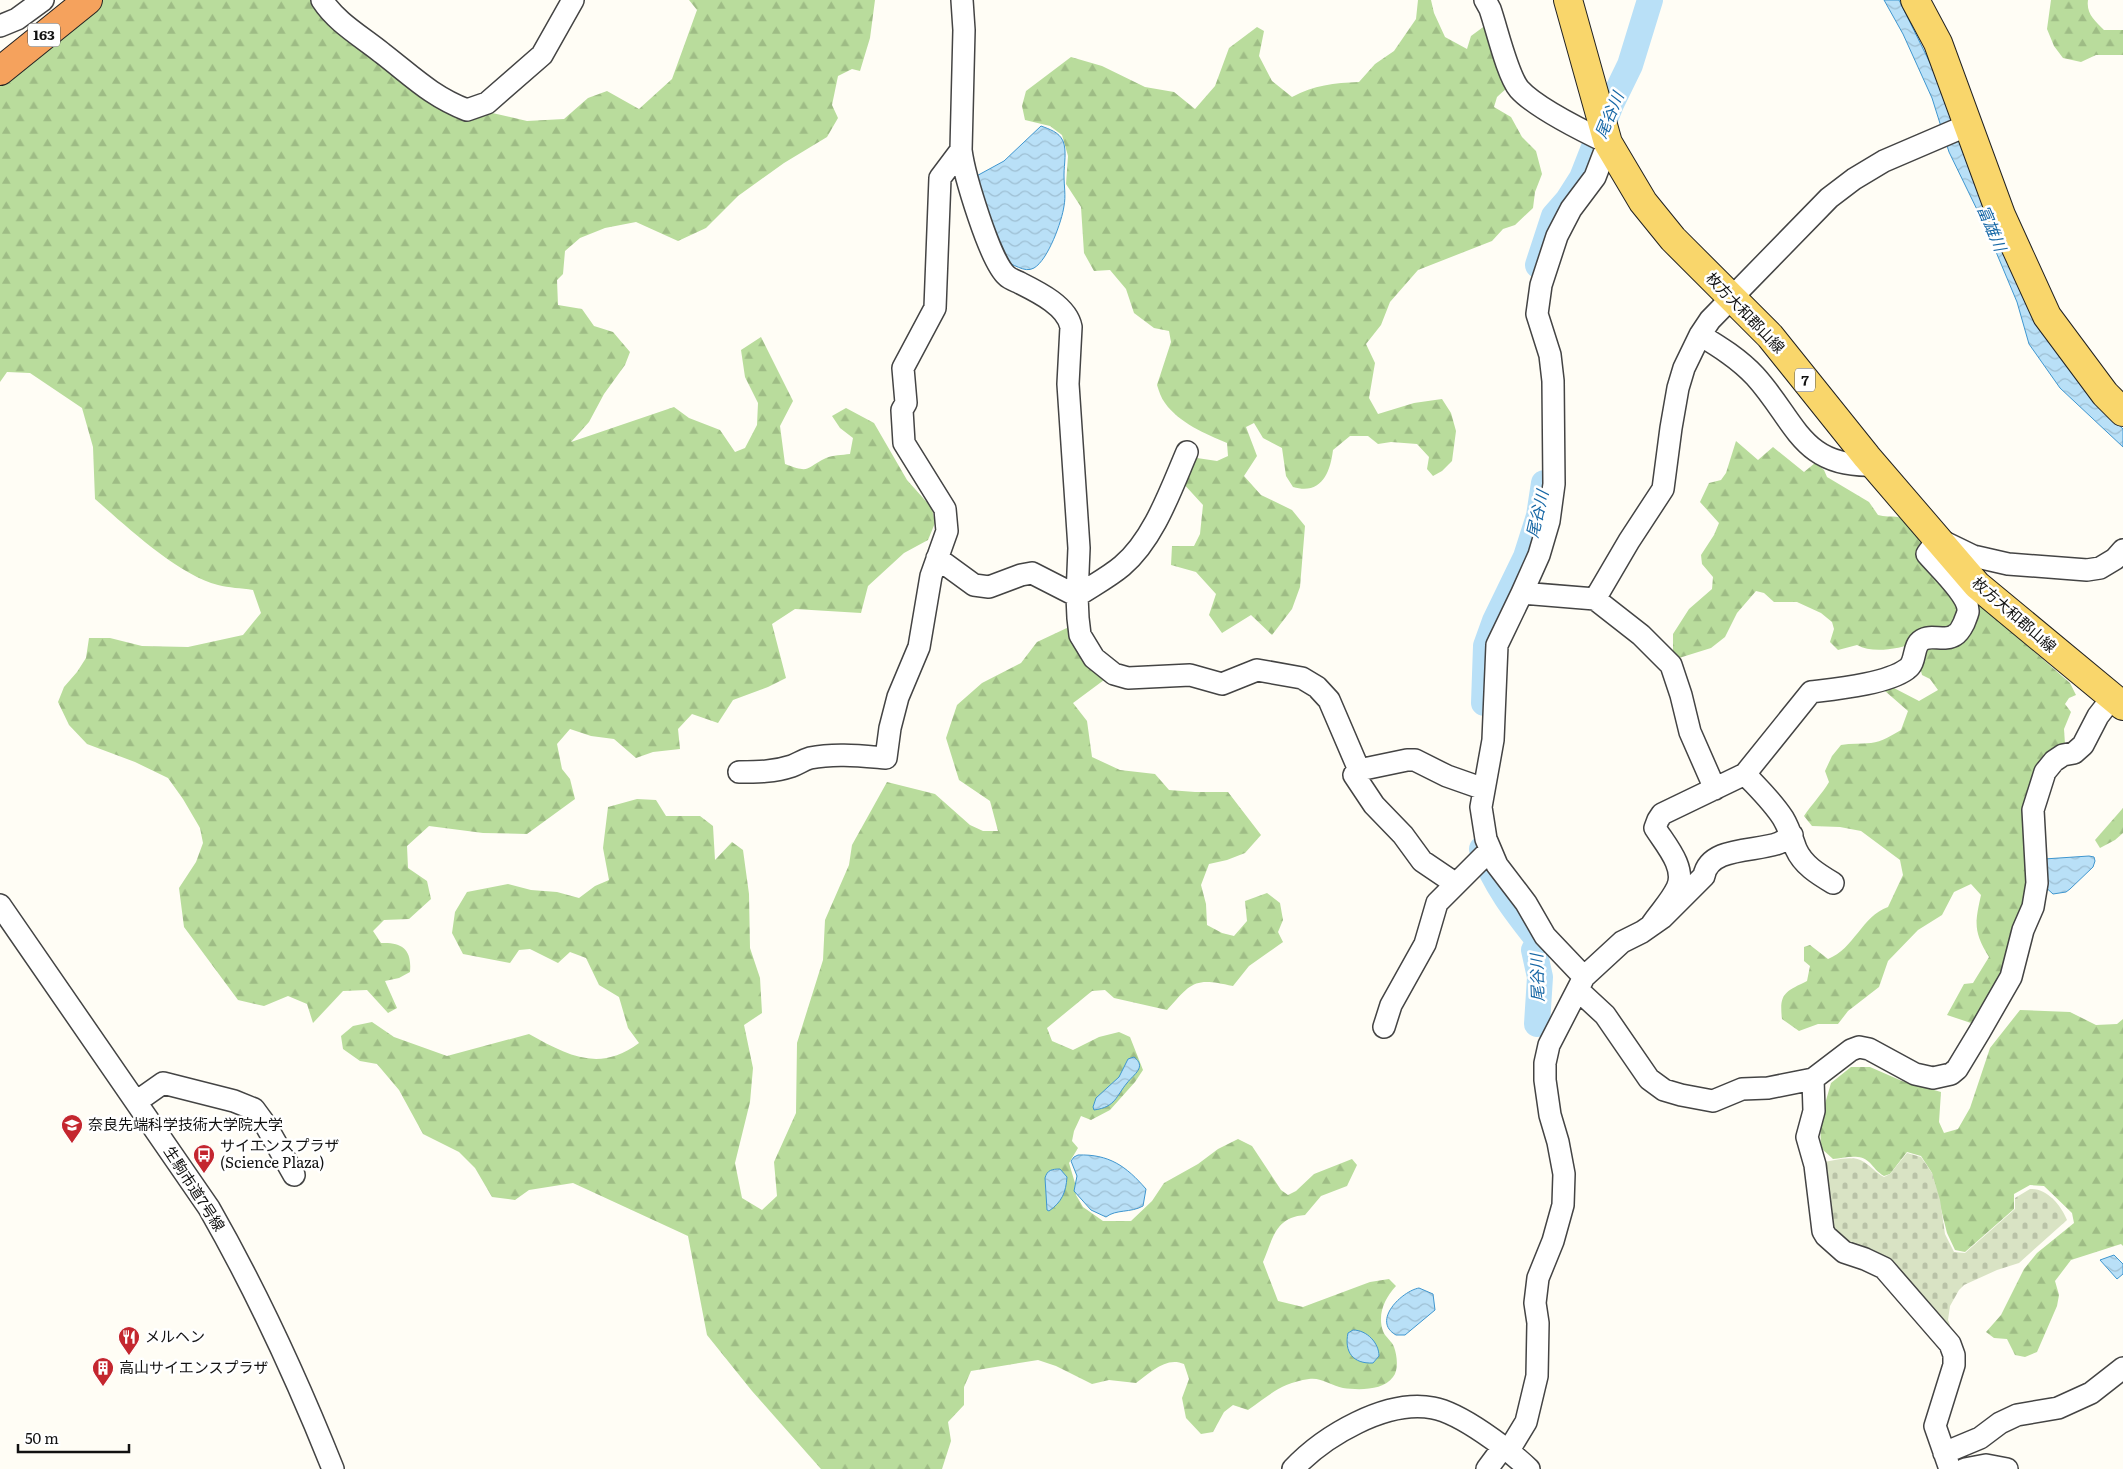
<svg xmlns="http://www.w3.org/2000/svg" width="2123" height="1469" viewBox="0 0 2123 1469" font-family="Literata,'Noto Sans JP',serif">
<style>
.forest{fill:url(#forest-firs)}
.cemetery{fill:url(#cemetery-stones)}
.water{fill:url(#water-waves);stroke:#3f96cf}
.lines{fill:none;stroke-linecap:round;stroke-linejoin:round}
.river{stroke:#b9e0f7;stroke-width:26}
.minor-casing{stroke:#444;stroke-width:24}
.major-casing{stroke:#222;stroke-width:30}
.highway-casing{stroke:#222;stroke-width:30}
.minor{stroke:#fff;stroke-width:21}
.major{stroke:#f9d66b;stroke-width:28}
.highway{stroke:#f5a25d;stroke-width:28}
.labels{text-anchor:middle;stroke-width:5;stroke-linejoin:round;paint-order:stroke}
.shield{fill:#fff;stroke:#585858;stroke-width:1}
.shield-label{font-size:14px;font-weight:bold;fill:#111}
.street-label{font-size:15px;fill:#111;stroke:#fff}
.poi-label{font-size:15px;fill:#111;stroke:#fff;text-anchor:start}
.water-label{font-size:16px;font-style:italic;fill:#1768a6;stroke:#fff}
</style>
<defs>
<pattern id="forest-firs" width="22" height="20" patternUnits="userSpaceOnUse" patternTransform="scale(1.25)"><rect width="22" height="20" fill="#b9dc9c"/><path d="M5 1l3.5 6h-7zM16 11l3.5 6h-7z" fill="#9ebc85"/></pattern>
<pattern id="cemetery-stones" width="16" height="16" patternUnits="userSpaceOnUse" patternTransform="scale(1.25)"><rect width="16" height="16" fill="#d9e3c4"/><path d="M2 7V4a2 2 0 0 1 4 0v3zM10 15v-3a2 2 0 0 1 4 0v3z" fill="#b9c2a7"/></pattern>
<pattern id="water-waves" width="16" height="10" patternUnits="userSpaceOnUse" patternTransform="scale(1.25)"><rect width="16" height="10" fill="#b9e0f7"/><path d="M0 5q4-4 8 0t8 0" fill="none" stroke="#9ebfd3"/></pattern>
</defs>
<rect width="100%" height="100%" fill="#fffdf5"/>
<path class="forest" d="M 103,0 L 311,0 L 319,11 L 343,38 L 389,69 L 488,112 L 527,121 L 564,119 L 588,98 L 607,91 L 639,109 L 672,79 L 697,10 L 689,0 L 875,0 L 870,38 L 860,71 L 852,69 L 838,76 L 832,105 L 838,118 L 827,137 L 784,163 L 738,196 L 706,228 L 678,241 L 636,222 L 605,228 L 580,238 L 565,251 L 563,274 L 557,280 L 558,305 L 582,309 L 594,326 L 613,332 L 630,352 L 625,365 L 604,394 L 589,422 L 571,442 L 674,407 L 689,418 L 720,430 L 735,452 L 745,448 L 757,425 L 758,403 L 745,377 L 741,350 L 761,337 L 793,401 L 780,426 L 785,464 C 811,474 805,468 826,458 C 833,455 842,455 850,454 L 853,438 L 840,428 L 832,416 L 846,408 L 874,423 L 907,480 L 932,508 L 935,523 L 928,540 L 904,553 L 868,586 L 861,613 L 795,609 L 772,624 L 786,678 L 768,687 L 733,700 L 718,723 L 692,714 L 678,729 L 680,749 L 653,752 L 636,758 L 614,739 L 591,736 L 570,729 L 557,744 L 562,769 L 570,779 L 575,799 L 527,834 L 483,833 L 429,826 L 407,846 L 408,868 L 427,881 L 431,899 L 409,919 L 384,920 L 373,931 L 381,943 C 402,942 412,949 410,972 L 399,978 L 385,981 L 397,1008 L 388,1013 L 367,990 L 343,991 L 313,1023 L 307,1004 L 288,996 L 264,1006 L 238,1000 L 184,927 L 179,888 L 196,862 L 203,843 L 200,828 L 183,799 L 168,778 L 135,762 L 87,744 L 69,725 L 58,702 L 64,687 L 77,672 L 86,658 L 89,638 L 110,638 L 142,646 L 188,647 L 243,635 L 261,613 L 253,590 C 241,588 229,588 218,585 C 178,575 126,526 95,499 L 93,447 L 82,408 L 30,373 L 7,372 L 0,382 L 0,84 L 42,48 Z
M 1418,0 L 1431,0 L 1434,13 L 1445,37 L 1467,49 L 1471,36 L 1490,22 L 1509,86 L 1497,97 L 1494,107 L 1511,117 L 1522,137 L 1536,151 L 1542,174 L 1535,192 L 1533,208 L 1515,225 L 1503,229 L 1492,241 L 1418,270 L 1390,302 L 1381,325 L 1366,344 L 1375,363 L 1369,398 L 1378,414 L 1414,403 L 1442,399 L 1451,413 L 1456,431 L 1452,461 L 1442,471 L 1433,476 L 1427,469 L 1429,457 L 1417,444 L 1391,442 L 1378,444 L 1368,436 L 1350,436 L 1333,450 C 1330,474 1321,495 1293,487 L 1286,476 L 1282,448 L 1263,438 L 1254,423 L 1246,427 L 1257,456 L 1244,476 L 1261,495 L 1292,510 L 1305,526 L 1300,587 L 1292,609 L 1272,635 L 1251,615 L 1222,633 L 1209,615 L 1216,594 L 1196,572 L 1171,565 L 1172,546 L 1194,546 L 1200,534 L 1203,505 L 1181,481 L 1190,463 L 1197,458 L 1217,461 L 1228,456 L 1227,443 C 1206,434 1179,423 1165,403 C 1161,398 1159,391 1157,385 L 1171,342 L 1169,331 L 1154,328 L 1134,313 L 1126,289 L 1110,270 L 1094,271 L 1084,253 L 1081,207 L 1066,184 L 1068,156 L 1062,135 L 1050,126 L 1025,120 L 1022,106 L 1026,91 L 1071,57 L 1102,66 L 1145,87 L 1174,92 L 1195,109 L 1215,86 L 1229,48 L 1257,27 L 1264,31 L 1259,56 L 1272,81 L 1292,97 C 1314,85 1334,83 1359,82 L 1375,64 L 1394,51 L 1416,19 Z
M 2051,0 L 2088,0 C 2086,14 2095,21 2104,30 L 2123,30 L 2123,55 L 2096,55 L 2081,62 L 2063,58 L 2054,46 L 2047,29 Z
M 1736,441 L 1758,460 L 1773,447 L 1804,472 L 1815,463 L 1824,470 L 1827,477 L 1869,502 L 1878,515 C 1884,517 1892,516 1898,517 C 1915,524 1951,591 1962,609 L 1954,630 C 1929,639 1882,659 1857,645 L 1838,650 L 1830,642 L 1834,629 L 1832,622 L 1821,613 L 1797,602 L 1774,602 L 1764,593 L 1756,591 L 1737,613 L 1725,637 L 1711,648 L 1679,658 L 1673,654 L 1673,634 L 1689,609 L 1712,589 L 1713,577 L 1702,564 L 1701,555 L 1714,535 L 1719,523 L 1700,502 L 1709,483 L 1721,480 L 1726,473 Z
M 1976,601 L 2070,683 L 2076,695 L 2069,698 L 2065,704 L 2071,712 L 2064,729 L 2065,744 L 2047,759 L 2027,902 L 2003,975 L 1977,1025 L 1947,1015 L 1964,984 L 1973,983 L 1989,957 C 1973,931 1975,923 1981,895 L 1971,884 L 1954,892 L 1942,915 L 1918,930 L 1888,961 L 1879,987 L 1848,1011 L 1838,1024 L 1818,1024 L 1799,1031 L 1782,1019 C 1779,993 1785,992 1807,981 L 1810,966 L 1804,961 L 1804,947 L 1810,945 L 1828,959 C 1854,949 1862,916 1888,907 L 1903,875 L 1900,860 L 1861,831 L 1840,827 L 1812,826 L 1804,816 C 1812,804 1822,794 1829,782 L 1825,771 L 1832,756 L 1841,745 C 1851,743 1861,744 1871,743 C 1882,742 1892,735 1901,730 L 1908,711 L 1885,691 L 1892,687 L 1919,701 L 1938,690 L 1930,679 L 1922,675 L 1918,659 L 1921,647 L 1935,643 Z
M 1069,627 L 1078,653 L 1104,680 L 1073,703 L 1087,721 L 1092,757 L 1120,770 L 1155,774 L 1169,790 L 1195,792 L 1228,792 L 1261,835 L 1245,853 L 1227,860 L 1209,864 L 1201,885 L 1206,904 L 1207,925 L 1222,933 L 1234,936 L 1247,921 L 1245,901 L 1267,893 L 1280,903 L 1283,920 L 1278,932 L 1283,942 L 1249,966 L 1233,986 C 1194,977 1192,982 1167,1010 L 1114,998 L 1105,990 L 1092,991 L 1047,1028 L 1052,1041 L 1073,1050 L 1099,1037 L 1119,1032 L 1130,1037 L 1143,1070 L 1135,1082 L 1110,1110 L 1091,1120 L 1081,1116 L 1074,1131 L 1072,1141 L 1078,1148 L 1069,1163 L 1075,1183 L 1076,1195 L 1083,1207 L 1103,1221 L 1131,1221 L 1152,1201 L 1164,1183 L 1198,1164 L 1218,1149 L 1238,1139 L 1252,1146 L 1281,1190 L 1288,1195 L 1296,1191 L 1314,1174 L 1352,1159 L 1357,1165 L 1347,1186 L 1321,1196 L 1305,1215 C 1275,1217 1273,1239 1263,1262 L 1278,1301 L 1303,1307 L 1370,1282 L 1389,1279 L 1396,1286 C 1385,1298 1377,1314 1383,1331 C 1385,1337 1392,1341 1394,1347 C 1397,1355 1399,1370 1393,1377 C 1383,1391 1358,1390 1343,1388 C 1332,1386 1321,1377 1309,1379 C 1281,1383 1271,1394 1248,1410 L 1233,1405 L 1224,1412 L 1213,1432 L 1201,1434 L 1186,1418 L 1182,1398 L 1189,1379 L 1184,1364 C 1166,1356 1150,1373 1136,1383 L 1109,1380 L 1092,1384 L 1056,1366 L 1038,1360 L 971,1371 L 964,1387 L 964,1405 L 948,1422 L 951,1441 L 942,1469 L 821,1469 L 752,1391 L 707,1335 L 688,1236 L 573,1183 L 529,1190 L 515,1200 L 492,1197 L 475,1168 L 459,1152 L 423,1134 L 399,1090 L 377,1064 L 360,1061 L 343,1049 L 341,1036 L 353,1026 L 372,1022 L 394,1037 L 447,1056 L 529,1034 C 567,1055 599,1073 639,1043 L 628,1028 L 619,997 L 599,985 L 586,958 L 570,952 L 558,963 L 530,949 L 519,950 L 510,963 L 463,954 L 452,933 L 455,912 L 467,892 L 508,884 L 531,890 L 557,892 L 579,898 L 595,886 L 609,880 L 603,848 L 608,807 L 637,799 L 656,800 L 666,816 L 700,816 L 713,826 L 715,860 L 732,842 L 743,850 L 749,894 L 750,948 L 760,978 L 762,1013 L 744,1025 L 753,1068 L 750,1102 L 735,1163 L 742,1198 L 762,1210 L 777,1196 L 774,1162 L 796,1113 L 797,1043 L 823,960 L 825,920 L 849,865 L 852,845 L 887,782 L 935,794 L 970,825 L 983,831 L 998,831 L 990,801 L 959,780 L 946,738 L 957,705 L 982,683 L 1021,663 L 1037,642 Z
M 2123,808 L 2123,833 L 2115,840 L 2100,848 L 2095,840 Z
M 2020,1010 L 2070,1012 L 2096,1025 L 2117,1024 L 2123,1019 L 2123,1246 L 2121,1244 L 2071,1260 L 2055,1281 L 2059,1295 L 2057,1306 L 2037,1352 L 2025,1357 L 2015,1355 L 2007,1339 L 1994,1338 L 1986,1332 L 2001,1315 L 2024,1269 L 2037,1253 L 2074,1223 L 2072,1213 L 2044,1186 L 2030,1185 L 2014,1194 L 2014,1209 L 1965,1252 L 1955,1250 L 1947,1233 L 1932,1173 L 1921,1156 L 1907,1152 L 1890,1174 L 1884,1176 C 1877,1172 1874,1167 1869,1162 C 1860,1153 1844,1158 1833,1159 L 1821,1148 L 1820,1121 L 1831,1083 L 1851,1067 L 1870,1067 L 1902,1081 L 1941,1092 L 1939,1122 L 1944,1133 L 1958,1129 L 1970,1108 L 1990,1048 Z"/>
<path class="cemetery" d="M 1907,1153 L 1921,1157 L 1932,1173 L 1940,1200 L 1945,1234 L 1954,1252 L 1965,1253 L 2015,1209 L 2015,1198 L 2030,1189 C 2047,1188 2061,1205 2067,1220 L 2019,1263 L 1997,1270 L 1964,1285 L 1959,1290 L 1950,1306 L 1948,1320 L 1950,1325 L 1946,1330 L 1834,1238 L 1819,1163 C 1832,1161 1853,1154 1864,1162 C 1872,1167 1875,1172 1884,1177 L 1890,1174 Z"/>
<path class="water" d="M 1884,0 L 1899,0 L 2099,406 L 2123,429 L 2123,447 L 2060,388 L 2029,344 L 2017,302 L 1986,228 L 1949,152 L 1932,98 L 1903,34 Z
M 1041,126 C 1049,129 1059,132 1063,141 C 1067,151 1064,164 1064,175 C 1064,186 1066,196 1064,206 C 1062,221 1048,260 1034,268 C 1024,274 1013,262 1002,262 L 971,179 L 1004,161 Z
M 2089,856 L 2094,857 L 2095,861 L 2093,867 L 2070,889 L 2066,892 L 2053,894 L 2042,884 L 2044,859 Z
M 1134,1057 C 1147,1067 1134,1074 1127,1083 C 1116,1096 1116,1107 1094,1110 L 1093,1107 L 1096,1098 L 1119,1077 L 1128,1059 Z
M 1078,1155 C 1109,1154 1126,1166 1146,1189 L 1143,1206 C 1131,1213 1116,1209 1106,1217 L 1091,1210 L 1074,1191 L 1077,1176 L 1071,1161 L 1074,1157 Z
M 1060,1169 L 1067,1177 C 1066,1192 1062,1202 1049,1211 L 1047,1210 L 1045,1178 C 1047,1170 1052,1169 1060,1169 Z
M 2114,1255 L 2123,1264 L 2123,1274 L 2117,1279 L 2100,1260 Z
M 1419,1288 L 1433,1294 L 1435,1310 L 1405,1335 L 1396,1335 C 1371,1321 1402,1291 1419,1288 Z
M 1353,1330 C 1367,1330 1379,1343 1379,1356 L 1373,1363 C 1353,1364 1344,1352 1348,1333 Z"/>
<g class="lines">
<path class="river" d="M 1538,265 L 1554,216 L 1568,200 L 1582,178 L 1611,104 L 1630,65 L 1650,0
M 1484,703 L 1486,646 L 1495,621 L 1526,557 L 1539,516 L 1544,483
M 1482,849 C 1494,884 1516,912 1539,941 L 1534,950 L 1540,977 L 1537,1024"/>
<g class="minor-casing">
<path id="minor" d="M 322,0 C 337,23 361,36 382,53 C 412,76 431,96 467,110 L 487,103 L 542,55 L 573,0
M 962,0 L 964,30 L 961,150 C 964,174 990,262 1007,276 C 1010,279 1016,281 1020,283 C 1038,292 1067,306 1071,327 L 1068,384 L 1079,548 L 1077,596 L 1078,618 L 1080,635 L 1094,658 L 1114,674 L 1128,678 L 1190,675 L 1222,684 L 1257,670 L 1302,678 L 1317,687 L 1329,700 L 1359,770 L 1407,760 L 1415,760 L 1447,776 L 1484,789
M 1485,0 L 1490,9 C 1497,29 1507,74 1519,89 C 1535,107 1585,132 1608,143 L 1595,177 L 1571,209 L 1557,236 L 1541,285 L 1537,314 L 1550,355 L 1553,381 L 1554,484 L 1549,521 L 1539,555 L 1522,593 L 1595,599 L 1629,541 L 1663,489 L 1671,428 L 1678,388 L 1684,368 L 1700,335 L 1710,320 L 1829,198 L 1854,179 L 1884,161 L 1968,125
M 0,26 L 17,19 L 43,0
M 1700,335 C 1720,347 1739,359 1755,376 C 1796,421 1801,468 1874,465
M 937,558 L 974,585 L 989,587 L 1021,575 L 1032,573 L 1077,596 C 1092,586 1109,577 1122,566 C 1154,539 1171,489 1187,452
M 1522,593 L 1497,645 L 1493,740 L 1481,807 L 1486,839 L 1497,865 L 1526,903 L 1545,936 L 1584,977
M 1595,599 L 1641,635 L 1671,665 L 1681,695 L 1690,732 L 1715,789
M 739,772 C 757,772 774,772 792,766 C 798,764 803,760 810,758 C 835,753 861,756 886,758 L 890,728 L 898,697 L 919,647 L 931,576 L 947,531 L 945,509 L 904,443 L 902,410 L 906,403 L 903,368 L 935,308 L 940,178 L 961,150
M 1745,774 C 1758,788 1772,801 1783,818 C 1789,828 1792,838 1796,849 C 1803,865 1818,874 1833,883
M 1354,775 L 1374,805 L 1403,835 L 1422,861 L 1456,884
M 0,905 L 209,1208 C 257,1292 297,1379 333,1469
M 1652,924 C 1660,912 1671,901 1677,888 C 1687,868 1665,844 1655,828 L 1658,820 L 1662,814 L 1745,774 L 1811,692 C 1835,689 1887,684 1907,669 C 1917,662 1912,646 1922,640 C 1931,634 1945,642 1955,635 C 1959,633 1962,627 1964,623 C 1965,620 1967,616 1968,612 C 1970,596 1938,567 1927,554 L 1938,539 L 1973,556 L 2008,564 L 2087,570 L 2100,568 L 2115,559 L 2123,550
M 1578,990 L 1605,1015 L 1649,1079 L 1664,1090 L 1681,1095 L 1713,1101 L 1742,1089 L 1768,1088 L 1813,1079 L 1851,1050 L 1859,1047 L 1869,1049 L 1915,1074 L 1933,1078 L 1951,1074 L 1957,1069 L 1980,1031 L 2011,977 L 2023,930 L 2033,907 L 2037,883 L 2033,810 L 2045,772 L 2054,761 L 2063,755 L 2074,753 L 2083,745 L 2098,716 L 2112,698
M 1384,1027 L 1391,1005 L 1425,944 L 1437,903 L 1490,850
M 1813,1079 L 1814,1111 L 1807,1137 L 1815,1165 L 1823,1231 L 1826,1236 L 1844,1252 L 1865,1259 L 1884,1268 L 1950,1344 L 1954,1355 L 1954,1365 L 1935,1426 L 1950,1469
M 136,1102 L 163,1083 L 234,1101 L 254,1109 L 265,1124 L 294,1175
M 1509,1450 L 1526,1422 L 1537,1376 L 1538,1323 L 1535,1303 L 1538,1278 L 1553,1241 L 1563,1205 L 1564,1174 L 1558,1142 L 1550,1115 L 1545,1080 L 1545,1063 L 1549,1045 L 1584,977 L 1622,942 L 1642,932 L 1662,918 L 1704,876 C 1709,846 1757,852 1779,843 C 1784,841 1788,837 1792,835
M 1944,1453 L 1980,1438 L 2000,1423 L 2017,1415 L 2058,1408 L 2091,1393 L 2123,1368
M 1293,1469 C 1324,1436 1386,1399 1433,1408 C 1461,1413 1508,1449 1529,1469
M 1487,1469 L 1504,1446
M 1965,1469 L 1986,1465 L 2007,1469"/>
</g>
<g class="major-casing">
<path id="major" d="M 1568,0 L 1608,143 L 1643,202 L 1673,239 L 1770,336 L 1867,457 L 1977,585 L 2123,706
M 1915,0 L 1938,43 L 2001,215 L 2047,316 L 2105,394 L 2123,412"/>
</g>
<g class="highway-casing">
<path id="highway" d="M 0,71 L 88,0"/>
</g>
<use href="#minor" class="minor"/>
<use href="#major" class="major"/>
<use href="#highway" class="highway"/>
</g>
<defs>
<g id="university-pin" transform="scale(1.125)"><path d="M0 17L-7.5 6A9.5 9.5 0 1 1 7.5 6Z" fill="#c4262e" stroke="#fff"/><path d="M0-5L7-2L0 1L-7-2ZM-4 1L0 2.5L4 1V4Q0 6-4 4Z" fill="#fff"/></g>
<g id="bus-pin" transform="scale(1.125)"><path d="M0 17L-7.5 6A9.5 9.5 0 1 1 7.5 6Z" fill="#c4262e" stroke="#fff"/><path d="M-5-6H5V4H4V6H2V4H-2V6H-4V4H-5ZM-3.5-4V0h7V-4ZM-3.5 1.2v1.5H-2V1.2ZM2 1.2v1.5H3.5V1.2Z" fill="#fff"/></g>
<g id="restaurant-pin" transform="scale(1.125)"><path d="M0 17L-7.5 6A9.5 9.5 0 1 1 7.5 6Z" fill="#c4262e" stroke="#fff"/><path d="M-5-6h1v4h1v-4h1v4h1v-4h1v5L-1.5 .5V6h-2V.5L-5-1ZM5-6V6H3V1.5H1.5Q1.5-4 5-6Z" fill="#fff"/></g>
<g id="building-pin" transform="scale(1.125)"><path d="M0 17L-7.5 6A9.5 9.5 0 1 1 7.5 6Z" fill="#c4262e" stroke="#fff"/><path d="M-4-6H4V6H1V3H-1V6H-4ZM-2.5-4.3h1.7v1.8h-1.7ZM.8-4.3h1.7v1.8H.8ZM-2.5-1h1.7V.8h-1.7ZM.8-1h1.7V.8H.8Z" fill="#fff"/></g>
</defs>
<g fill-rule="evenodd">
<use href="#university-pin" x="72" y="1125"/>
<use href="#bus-pin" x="204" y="1155"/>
<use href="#restaurant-pin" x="129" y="1337"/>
<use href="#building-pin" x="103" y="1368"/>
</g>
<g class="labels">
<g class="shield">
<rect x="28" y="23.5" width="32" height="23" rx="4"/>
<rect x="1795" y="368.5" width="20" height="23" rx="4"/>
</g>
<g class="shield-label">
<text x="44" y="40">163</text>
<text x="1805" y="385">7</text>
</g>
<g class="street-label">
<text transform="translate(1745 313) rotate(46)" y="5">枚方大和郡山線</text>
<text transform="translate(2014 615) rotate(41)" y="5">枚方大和郡山線</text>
<text transform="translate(194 1189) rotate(57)" y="5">生駒市道7号線</text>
</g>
<g class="poi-label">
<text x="88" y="1130">奈良先端科学技術大学院大学</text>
<text x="220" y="1151">サイエンスプラザ<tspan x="220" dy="17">(Science Plaza)</tspan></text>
<text x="145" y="1342">メルヘン</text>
<text x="119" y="1373">高山サイエンスプラザ</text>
</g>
<g class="water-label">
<text transform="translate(1609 115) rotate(-67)" y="6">尾谷川</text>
<text transform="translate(1992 228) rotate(67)" y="6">富雄川</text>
<text transform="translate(1537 514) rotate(-77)" y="6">尾谷川</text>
<text transform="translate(1537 978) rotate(-92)" y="6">尾谷川</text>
</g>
</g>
<path d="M18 1444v8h111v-8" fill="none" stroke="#111111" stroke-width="2.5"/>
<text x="25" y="1444" font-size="15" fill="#111111" stroke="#ffffff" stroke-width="4" paint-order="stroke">50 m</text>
</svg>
